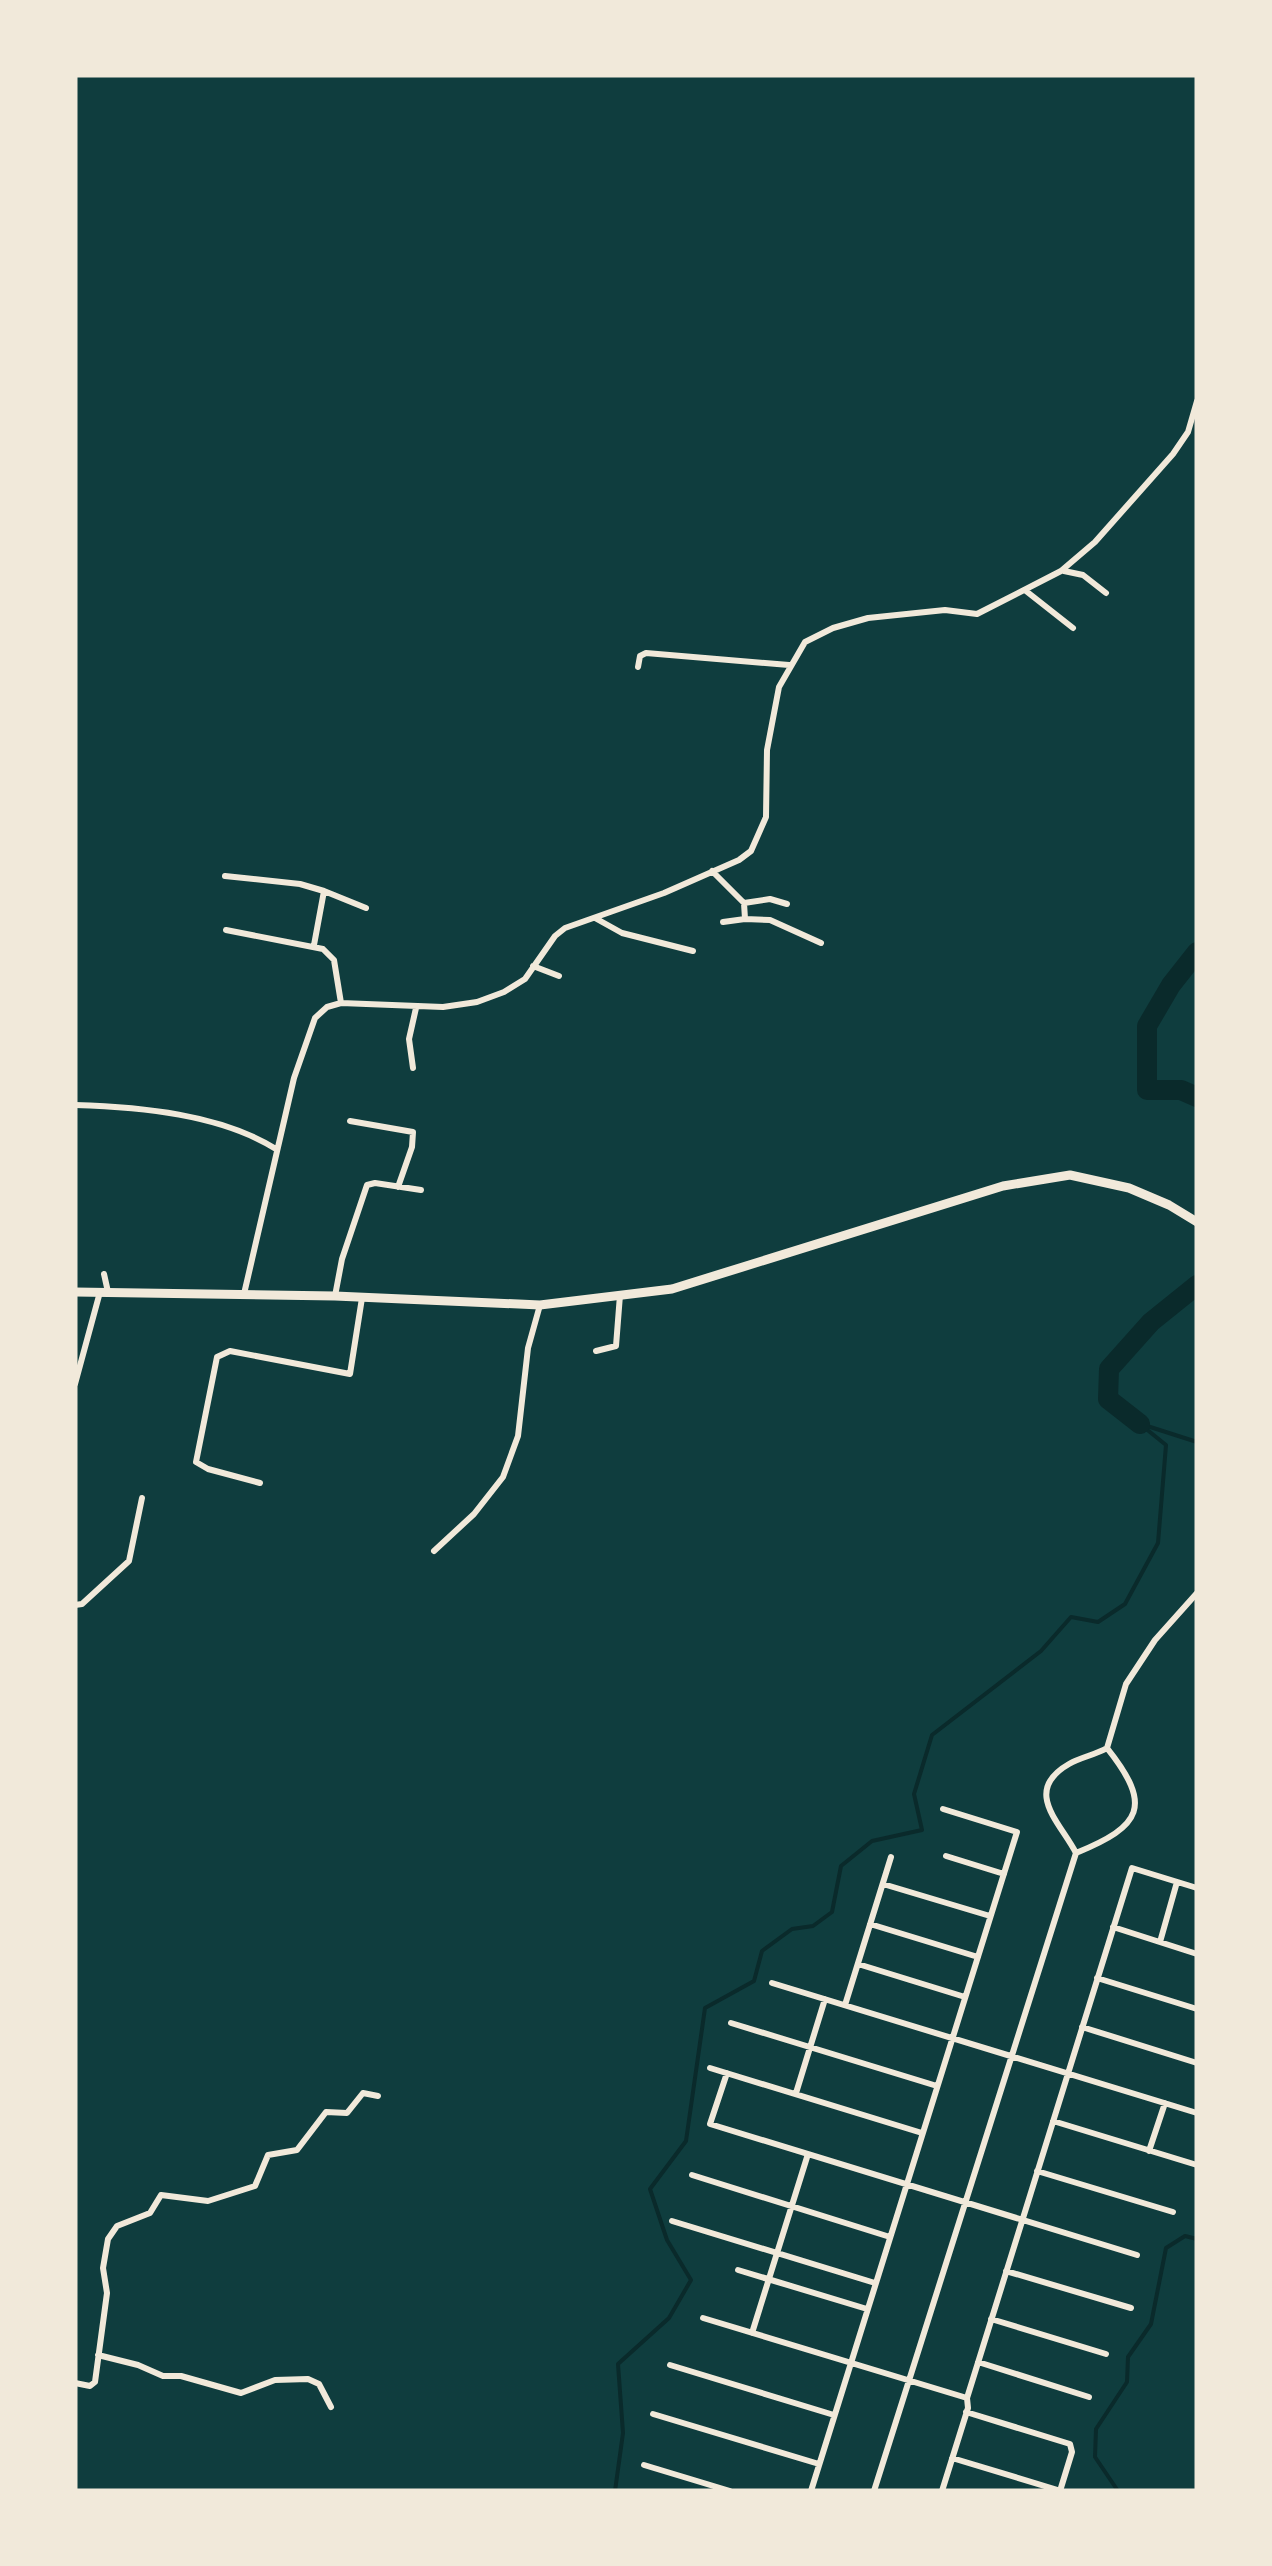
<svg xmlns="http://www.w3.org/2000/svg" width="1272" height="2566" viewBox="0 0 1272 2566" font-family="Overpass,sans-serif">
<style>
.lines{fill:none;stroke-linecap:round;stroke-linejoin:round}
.stream{stroke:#0a2a2b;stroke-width:4}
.river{stroke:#0a2a2b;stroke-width:20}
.minor{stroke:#f1e9da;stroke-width:6}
.primary{stroke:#f1e9da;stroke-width:9}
</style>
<rect width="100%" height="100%" fill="#0f3d3e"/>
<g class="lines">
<path class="stream" d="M 1144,1425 L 1197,1442
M 615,2491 L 623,2433 L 618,2364 L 669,2318 L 691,2280 L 667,2240 L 650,2189 L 686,2141 L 705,2008 L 754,1981 L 762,1951 L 792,1929 L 813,1926 L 832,1912 L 841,1866 L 872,1841 L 922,1830 L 914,1794 L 932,1735 L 1041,1651 L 1071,1617 L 1098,1622 L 1125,1604 L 1158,1543 L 1166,1445 L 1140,1424
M 1118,2491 L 1095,2457 L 1096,2429 L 1127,2382 L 1128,2357 L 1151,2324 L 1166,2248 L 1185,2236 L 1197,2239"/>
<path class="river" d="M 1197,952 L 1171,985 L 1147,1026 L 1147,1090 L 1181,1090 L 1197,1097
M 1140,1424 L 1108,1399 L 1109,1369 L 1151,1322 L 1197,1285"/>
<path class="minor" d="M 1064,571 L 1083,575 L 1106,593
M 1026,591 L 1073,628
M 638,667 L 640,656 L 646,653 L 789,665
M 712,871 L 744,903 L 770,899 L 787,904
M 225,876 L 300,884 L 324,891 L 314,945
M 324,891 L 366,908
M 744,903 L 745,919 L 770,920 L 821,943
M 595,918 L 622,933 L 693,951
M 723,922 L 745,919
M 226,930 L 323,949 L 334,960 L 341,1003
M 533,966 L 559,976
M 413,1068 L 409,1039 L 416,1008
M 75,1105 C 140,1107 220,1114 276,1149
M 350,1121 L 413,1132 L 412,1147 L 398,1187
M 104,1274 L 108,1292
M 244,1294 L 294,1078 L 315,1018 L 327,1007 L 341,1003 L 443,1007 L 477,1002 L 504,992 L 525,979 L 555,936 L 565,928 L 664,893 L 739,860 L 751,851 L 766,817 L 767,750 L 779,687 L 805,642 L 833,628 L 868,618 L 945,610 L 977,614 L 1061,571 L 1095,542 L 1173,454 L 1188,432 L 1197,401
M 335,1296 L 342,1259 L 367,1185 L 375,1183 L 421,1190
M 596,1351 L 616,1346 L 620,1295
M 75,1384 L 100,1292
M 260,1483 L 208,1469 L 196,1462 L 217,1357 L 230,1351 L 350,1374 L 362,1298
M 434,1551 L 474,1514 L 503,1477 L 518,1436 L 528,1348 L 540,1305
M 75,1605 L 82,1604 L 129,1561 L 142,1498
M 1076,1853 C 1142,1826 1153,1806 1107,1748
M 946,1856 L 1004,1874
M 883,1884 L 990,1916
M 870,1924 L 978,1957
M 1113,1927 L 1197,1954
M 1160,1942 L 1177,1882
M 858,1964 L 965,1997
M 1097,1978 L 1197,2009
M 772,1983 L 1197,2113
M 845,2005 L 891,1857
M 731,2023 L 937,2086
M 1082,2027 L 1197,2063
M 710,2068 L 922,2133
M 727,2073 L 710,2124 L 1137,2255
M 796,2093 L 825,1999
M 1053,2121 L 1197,2165
M 1149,2151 L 1165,2103
M 1037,2171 L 1173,2212
M 692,2175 L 890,2237
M 672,2221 L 875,2283
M 738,2270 L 867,2309
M 1006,2271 L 1131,2308
M 703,2318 L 967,2398 L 968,2408 L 942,2491
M 991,2319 L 1106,2354
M 752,2333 L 808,2154
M 98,2355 L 138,2365 L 163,2376 L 181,2376 L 241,2393 L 275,2380 L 308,2379 L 319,2384 L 331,2407
M 978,2362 L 1089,2397
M 670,2365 L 834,2415
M 75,2383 L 90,2386 L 95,2382 L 107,2293 L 103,2268 L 108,2239 L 117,2226 L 150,2213 L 161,2195 L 208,2201 L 255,2186 L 268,2155 L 297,2150 L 326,2112 L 347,2113 L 363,2093 L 378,2096
M 967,2398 L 1132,1868 L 1197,1888
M 966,2412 L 1070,2444 L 1072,2452 L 1060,2491
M 653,2414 L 819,2464
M 952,2458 L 1061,2491
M 644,2465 L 730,2491
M 811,2491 L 1017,1832 L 943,1809
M 874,2491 L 1076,1853 C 1060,1822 1022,1791 1069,1764 C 1081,1757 1095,1755 1107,1748 L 1126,1684 L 1155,1640 L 1197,1593"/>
<path class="primary" d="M 75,1292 L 335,1296 L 540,1305 L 672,1289 L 1003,1186 L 1070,1175 L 1129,1188 L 1169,1205 L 1197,1222"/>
</g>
<rect width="1272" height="2566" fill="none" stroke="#f1e9da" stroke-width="155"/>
</svg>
